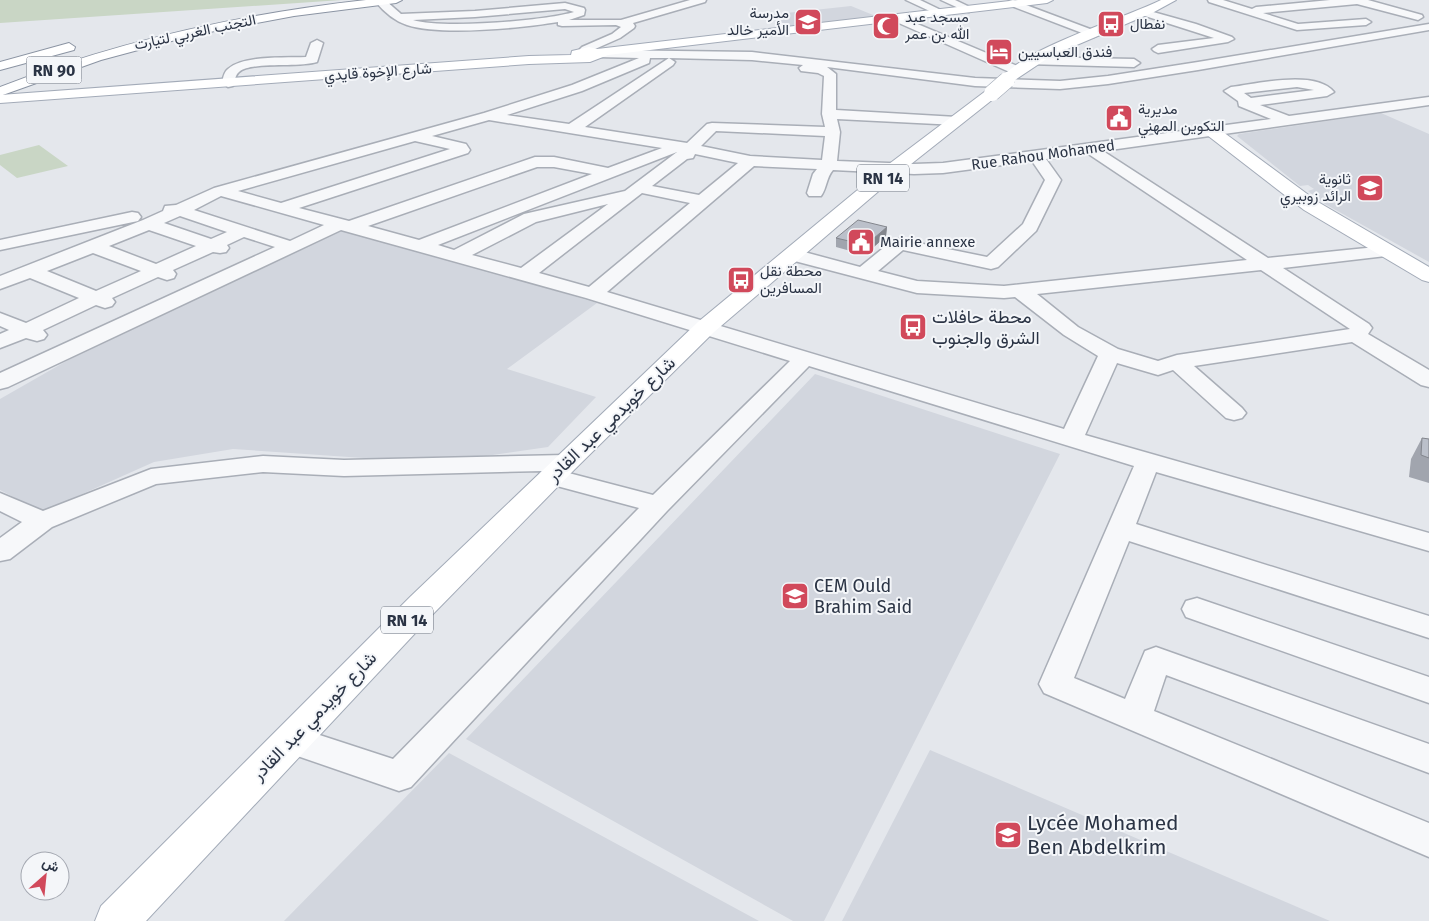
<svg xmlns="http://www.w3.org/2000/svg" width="1429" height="921" viewBox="0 0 1429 921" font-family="'Fira Sans',Vazirmatn,sans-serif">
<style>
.built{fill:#d2d6de}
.green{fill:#c9d6c5}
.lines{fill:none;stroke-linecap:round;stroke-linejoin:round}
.minor-casing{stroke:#a9aeb7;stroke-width:3}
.major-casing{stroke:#a3abb8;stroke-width:2}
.highway-casing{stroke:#8b94a3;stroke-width:2}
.minor{fill:#f7f8fa;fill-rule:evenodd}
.major{fill:#fff;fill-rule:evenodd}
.highway{fill:#fff;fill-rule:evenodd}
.major-bridge-far1-casing{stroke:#a3abb8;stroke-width:14;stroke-linecap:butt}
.major-bridge-casing{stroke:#a3abb8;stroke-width:17;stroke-linecap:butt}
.major-bridge-far1{stroke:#fff;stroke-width:12}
.major-bridge{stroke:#fff;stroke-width:16}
.wall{fill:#a1a5ae}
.shaded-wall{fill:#83868d}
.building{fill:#bbc0ca;stroke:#83868d}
.labels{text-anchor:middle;stroke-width:4;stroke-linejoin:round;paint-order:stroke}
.far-poi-label{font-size:15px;fill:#2b3445;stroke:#f4f6f9;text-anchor:start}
.far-street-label{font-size:15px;fill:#2b3445;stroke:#f4f6f9}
.shield{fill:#f4f6f9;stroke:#676e7b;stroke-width:1}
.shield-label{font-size:16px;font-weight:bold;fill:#2b3445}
.poi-label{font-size:18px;fill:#2b3445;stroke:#f4f6f9;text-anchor:start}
.street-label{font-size:18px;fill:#2b3445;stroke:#f4f6f9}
.near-poi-label{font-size:21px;fill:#2b3445;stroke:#f4f6f9;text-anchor:start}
</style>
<rect width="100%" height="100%" fill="#e4e7ec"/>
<path class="built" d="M 851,6 L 878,17 L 792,28 L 768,15 Z
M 1381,113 L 1429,134 L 1429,262 L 1325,204 L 1308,191 L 1314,189 L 1308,185 L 1300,186 L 1237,136 L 1239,134 Z
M 342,228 L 597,303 L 507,369 L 596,397 L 548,447 L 451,461 L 378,459 L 233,449 L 154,462 L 42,512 L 0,490 L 0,399 L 105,339 Z
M 815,374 L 1060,454 L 824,921 L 793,921 L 466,739 Z
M 930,750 L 1330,921 L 842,921 Z
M 449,753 L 759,921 L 284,921 Z"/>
<path class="green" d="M 0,0 L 342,0 L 0,23 Z
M 39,145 L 68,166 L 17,178 L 0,165 L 0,155 Z"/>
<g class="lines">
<g class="minor-casing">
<path id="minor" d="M 377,0 L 385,0 L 401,14 L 475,11 L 565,3 L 584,8 L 585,10 L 584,15 L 569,20 L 621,20 L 690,0 L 706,0 L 705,2 L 633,23 L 635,26 L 634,28 L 620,38 L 586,53 L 582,51 L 580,49 L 582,47 L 612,34 L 621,27 L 616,25 L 562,26 L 558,25 L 558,22 C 521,28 441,36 407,25 C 395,21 384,12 376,2 ZM 565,9 L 574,12 C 543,21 442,29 413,20 L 475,17 Z
M 906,0 L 920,0 L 945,12 L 944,14 L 936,14 Z
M 941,0 L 955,0 L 974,9 L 969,12 L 965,11 Z
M 1013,0 L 1098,32 L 1100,34 L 1094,37 L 1090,36 L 1009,5 L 1009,1 Z
M 1208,0 L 1223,0 L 1252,9 L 1256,7 L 1330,0 L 1368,0 L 1422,15 L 1423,17 L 1418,20 L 1357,4 L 1263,13 L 1298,24 L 1366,19 L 1371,22 L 1366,25 L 1297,30 L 1209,2 Z
M 1146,10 L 1196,24 L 1232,37 L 1234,39 L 1228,42 L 1158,53 L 1154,51 L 1152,49 L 1158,45 L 1214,38 L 1142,15 L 1141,13 L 1142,11 Z
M 896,15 L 1022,68 L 1024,71 L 1018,75 L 1014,74 L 892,20 L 891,18 Z
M 1429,24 L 1429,30 L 1198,70 L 1108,84 L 1060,89 L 975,86 L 827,67 L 836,74 L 836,110 L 957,117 L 964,121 L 957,125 L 837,119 L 840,132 L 837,161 L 914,164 L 943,163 L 1271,119 L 1239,106 L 1238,101 L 1224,91 L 1231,87 C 1256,84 1316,69 1334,92 L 1327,96 L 1260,105 L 1289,116 L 1429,97 L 1429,105 L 1103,151 L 1268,258 L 1386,246 L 1392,247 L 1395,251 L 1392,255 L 1386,256 L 1283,268 L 1369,324 L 1372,328 L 1368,334 L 1429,370 L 1429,387 L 1421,385 L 1352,342 L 1194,366 L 1242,408 L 1246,413 L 1242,418 L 1234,420 L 1226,418 L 1173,370 L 1158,375 L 1117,363 L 1085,435 L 1429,533 L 1429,551 L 1156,472 L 1136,524 L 1429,616 L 1429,638 L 1129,541 L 1074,678 L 1125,699 L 1145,651 L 1156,647 L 1429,744 L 1429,773 L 1166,675 L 1154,711 L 1429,823 L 1429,857 L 1044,693 L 1039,684 L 1134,466 L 809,366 L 667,511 L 411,787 L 399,791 L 280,750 L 275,740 L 280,730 L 292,726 L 393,759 L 639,508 L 542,482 L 538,476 L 542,471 L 344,476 L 263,472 L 156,484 L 52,527 L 10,559 L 0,561 L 0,538 L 22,522 L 0,511 L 0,493 L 43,511 L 151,469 L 263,456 L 344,460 L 565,455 L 574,458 L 578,463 L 574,468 L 561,471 L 653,495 L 790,361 L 586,298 L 341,230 L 8,387 L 0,389 L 0,373 L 275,247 L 244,237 L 227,245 L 229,248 L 226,252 L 220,253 L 213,252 L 173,270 L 176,274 L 174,278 L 167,280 L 158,277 L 112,298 L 115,302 L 112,306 L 105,308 L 96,305 L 43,330 L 47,335 L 44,339 L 37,341 L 26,338 L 0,348 L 0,334 L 9,330 L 0,326 L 0,313 L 26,323 L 79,298 L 30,278 L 0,289 L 0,276 L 143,220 L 163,211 L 165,206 L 176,205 L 214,188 L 484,113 L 572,85 L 639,58 L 598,57 L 596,54 L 598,51 L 602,50 L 752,52 L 975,78 L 1060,81 L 1108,76 L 1198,62 ZM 650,58 L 669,58 L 569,124 L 507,115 L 582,91 L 649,63 ZM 669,58 L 752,60 L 803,65 L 799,68 L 801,71 L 818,73 L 824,76 L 822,114 L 825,127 L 712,123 L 707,124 L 687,143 L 585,127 L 673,65 L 675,62 ZM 1297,87 L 1314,90 L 1251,98 L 1244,93 ZM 489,120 L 662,148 L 608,168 L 554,157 L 535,157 L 349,221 L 299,208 L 468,153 L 470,150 L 466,144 L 432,136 ZM 716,131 L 825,136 L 822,160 L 750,156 L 701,146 ZM 415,141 L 450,149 L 281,203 L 238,191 ZM 677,152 L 625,191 L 524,214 L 454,250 L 438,245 ZM 1087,153 L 1247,260 L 1004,286 L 917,281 L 878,271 L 903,250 L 991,269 L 998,267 L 1036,231 L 1061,180 L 1046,159 ZM 695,154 L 738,163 L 699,195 L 652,186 L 687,159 L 693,158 ZM 1032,161 L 1045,180 L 1023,224 L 987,257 L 899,239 L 893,240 L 860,267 L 793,249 L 787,251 L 784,255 L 787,259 L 917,293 L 1004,298 L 1015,297 L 1064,335 L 1098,356 L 1064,429 L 607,292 L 754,166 L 817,169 L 813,174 L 807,193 L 809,196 L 821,196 C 827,188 826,178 833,170 L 914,174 L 943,173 ZM 537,167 L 554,167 L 592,174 L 419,240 L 368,226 ZM 642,193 L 690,203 L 589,287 L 539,273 ZM 221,196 L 324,225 L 290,241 L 194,210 ZM 608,204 L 521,268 L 472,255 L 536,222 ZM 180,216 L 227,232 L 211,239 L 164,223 ZM 149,230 L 196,246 L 156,264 L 109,246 ZM 93,253 L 141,271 L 96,291 L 47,271 ZM 1261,270 L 1350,329 L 1177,355 L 1158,361 L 1118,349 L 1078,327 L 1037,294 Z
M 317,40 L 323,43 L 317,62 C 298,68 252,61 239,72 C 235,75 235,81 233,86 L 228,87 L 222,83 C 223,78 224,72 228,69 C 243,55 285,58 306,57 L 311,43 Z
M 1030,57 L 1134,59 L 1140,63 L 1134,67 L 1026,64 L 1024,61 Z
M 132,212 L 138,213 L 141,217 L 138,221 L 0,250 L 0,240 Z
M 1197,598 L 1429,677 L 1429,703 L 1186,617 L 1182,609 L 1186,601 Z"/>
</g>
<g class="major-casing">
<path id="major" d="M 1018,0 L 1053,0 L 1047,3 L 608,55 L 590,62 L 529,64 L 0,103 L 0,95 L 529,56 L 571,55 L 572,51 L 589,47 L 597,49 Z
M 1161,0 L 1176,0 L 1154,12 L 1051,56 L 1015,80 L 1005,80 L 1003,77 C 1024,48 1125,18 1161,0 Z
M 992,89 L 997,90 L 999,93 L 997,96 L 901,172 L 714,332 L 575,469 L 434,613 L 146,921 L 95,921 L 101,906 L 410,597 L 698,322 L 889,164 L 987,90 Z
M 1213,127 L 1219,129 L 1318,202 L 1429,267 L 1429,282 L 1422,280 L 1304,210 L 1207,135 L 1205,132 L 1207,129 Z"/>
</g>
<g class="highway-casing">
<path id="highway" d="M 366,0 L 402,0 L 396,3 L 294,16 L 194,35 L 101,60 L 0,96 L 0,87 C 118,41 240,14 366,0 Z
M 69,43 L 75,47 L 74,50 L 0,70 L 0,62 Z"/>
</g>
<use href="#minor" class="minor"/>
<use href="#major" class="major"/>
<use href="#highway" class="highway"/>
<g class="major-bridge-far1-casing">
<path id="major-bridge-far1" d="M 1006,81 L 1010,77"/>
</g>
<g class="major-bridge-casing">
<path id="major-bridge" d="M 992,93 L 1007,80"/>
</g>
<use href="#major-bridge-far1" class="major-bridge-far1"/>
<use href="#major-bridge" class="major-bridge"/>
</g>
<path class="wall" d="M 887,227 L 886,236 L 865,255 L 836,247 L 836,238 Z
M 1422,438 L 1429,439 L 1429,483 L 1409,477 L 1411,459 Z"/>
<path class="shaded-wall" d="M 887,227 L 886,236 L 865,255 L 866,245 Z"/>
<path class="building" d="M 858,220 L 887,227 L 866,245 L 836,238 Z
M 1422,438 L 1429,439 L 1429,458 L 1421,455 Z"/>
<defs>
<g id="school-square" transform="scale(1.4375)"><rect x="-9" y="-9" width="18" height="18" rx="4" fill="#d1495b" stroke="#f4f6f9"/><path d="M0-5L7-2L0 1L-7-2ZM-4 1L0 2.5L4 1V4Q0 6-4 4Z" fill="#fff"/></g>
<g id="bus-square" transform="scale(1.4375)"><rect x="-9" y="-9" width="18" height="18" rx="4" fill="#d1495b" stroke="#f4f6f9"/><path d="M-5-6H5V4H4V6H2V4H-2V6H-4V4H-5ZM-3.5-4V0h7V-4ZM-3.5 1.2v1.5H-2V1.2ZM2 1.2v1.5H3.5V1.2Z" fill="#fff"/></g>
<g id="mosque-square" transform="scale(1.4375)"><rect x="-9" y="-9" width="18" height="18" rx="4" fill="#d1495b" stroke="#f4f6f9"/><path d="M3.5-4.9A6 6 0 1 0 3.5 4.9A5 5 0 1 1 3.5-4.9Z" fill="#fff"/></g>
<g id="hotel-square" transform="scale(1.4375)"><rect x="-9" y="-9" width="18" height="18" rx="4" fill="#d1495b" stroke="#f4f6f9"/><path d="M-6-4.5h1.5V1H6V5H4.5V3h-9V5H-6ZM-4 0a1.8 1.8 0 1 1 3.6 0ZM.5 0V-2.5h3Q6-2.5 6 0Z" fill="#fff"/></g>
<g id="civic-square" transform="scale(1.4375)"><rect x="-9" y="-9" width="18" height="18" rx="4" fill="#d1495b" stroke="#f4f6f9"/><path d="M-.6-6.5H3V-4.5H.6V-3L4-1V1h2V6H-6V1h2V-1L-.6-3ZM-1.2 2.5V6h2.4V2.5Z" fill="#fff"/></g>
</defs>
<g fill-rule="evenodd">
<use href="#school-square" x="808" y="22"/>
<use href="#bus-square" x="1111" y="24"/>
<use href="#mosque-square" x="886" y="26"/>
<use href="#hotel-square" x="999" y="52"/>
<use href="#civic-square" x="1119" y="118"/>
<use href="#school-square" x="1370" y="188"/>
<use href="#civic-square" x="861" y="242"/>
<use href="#bus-square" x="741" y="280"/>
<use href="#bus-square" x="913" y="327"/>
<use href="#school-square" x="795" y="596"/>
<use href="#school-square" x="1008" y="835"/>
</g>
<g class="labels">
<g class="far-poi-label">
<text x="789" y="18" text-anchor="end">مدرسة<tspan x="789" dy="17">الأمير خالد</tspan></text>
<text x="905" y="22">مسجد عبد<tspan x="905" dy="17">الله بن عمر</tspan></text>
<text x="1130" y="29">نفطال</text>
<text x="1018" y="57">فندق العباسيين</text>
<text x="1138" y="114">مديرية<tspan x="1138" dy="17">التكوين المهني</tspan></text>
<text x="1351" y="184" text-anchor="end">ثانوية<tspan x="1351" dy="17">الرائد زوبيري</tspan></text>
<text x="880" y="247">Mairie annexe</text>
<text x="760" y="276">محطة نقل<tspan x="760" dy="17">المسافرين</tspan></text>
</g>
<g class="far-street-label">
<text transform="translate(195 32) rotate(-12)" y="5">التجنب الغربي لتيارت</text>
<text transform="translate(378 72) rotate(-4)" y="5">شارع الإخوة قايدي</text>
<text transform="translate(1043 155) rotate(-8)" y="5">Rue Rahou Mohamed</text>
</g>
<g class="shield">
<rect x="26.5" y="56.5" width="55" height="27" rx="4"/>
<rect x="857" y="164.5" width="52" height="27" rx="4"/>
<rect x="381" y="606.5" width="52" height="27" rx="4"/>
</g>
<g class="shield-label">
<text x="54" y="76">RN 90</text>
<text x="883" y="184">RN 14</text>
<text x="407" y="626">RN 14</text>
</g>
<g class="poi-label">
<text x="932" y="323">محطة حافلات<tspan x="932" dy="21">الشرق والجنوب</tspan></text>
<text x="814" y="592">CEM Ould<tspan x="814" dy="21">Brahim Said</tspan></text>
</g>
<g class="street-label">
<text transform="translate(611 419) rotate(-44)" y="6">شارع خويدمي عبد القادر</text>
<text transform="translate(314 716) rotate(-46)" y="6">شارع خويدمي عبد القادر</text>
</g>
<g class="near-poi-label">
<text x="1027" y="830">Lycée Mohamed<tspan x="1027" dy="24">Ben Abdelkrim</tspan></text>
</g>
</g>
<g transform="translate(45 876) rotate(27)"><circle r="24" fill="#f4f6f9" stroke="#a4a8b1"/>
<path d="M0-4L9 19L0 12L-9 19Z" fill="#d1495b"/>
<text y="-8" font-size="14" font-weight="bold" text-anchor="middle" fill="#2b3445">ش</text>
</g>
</svg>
